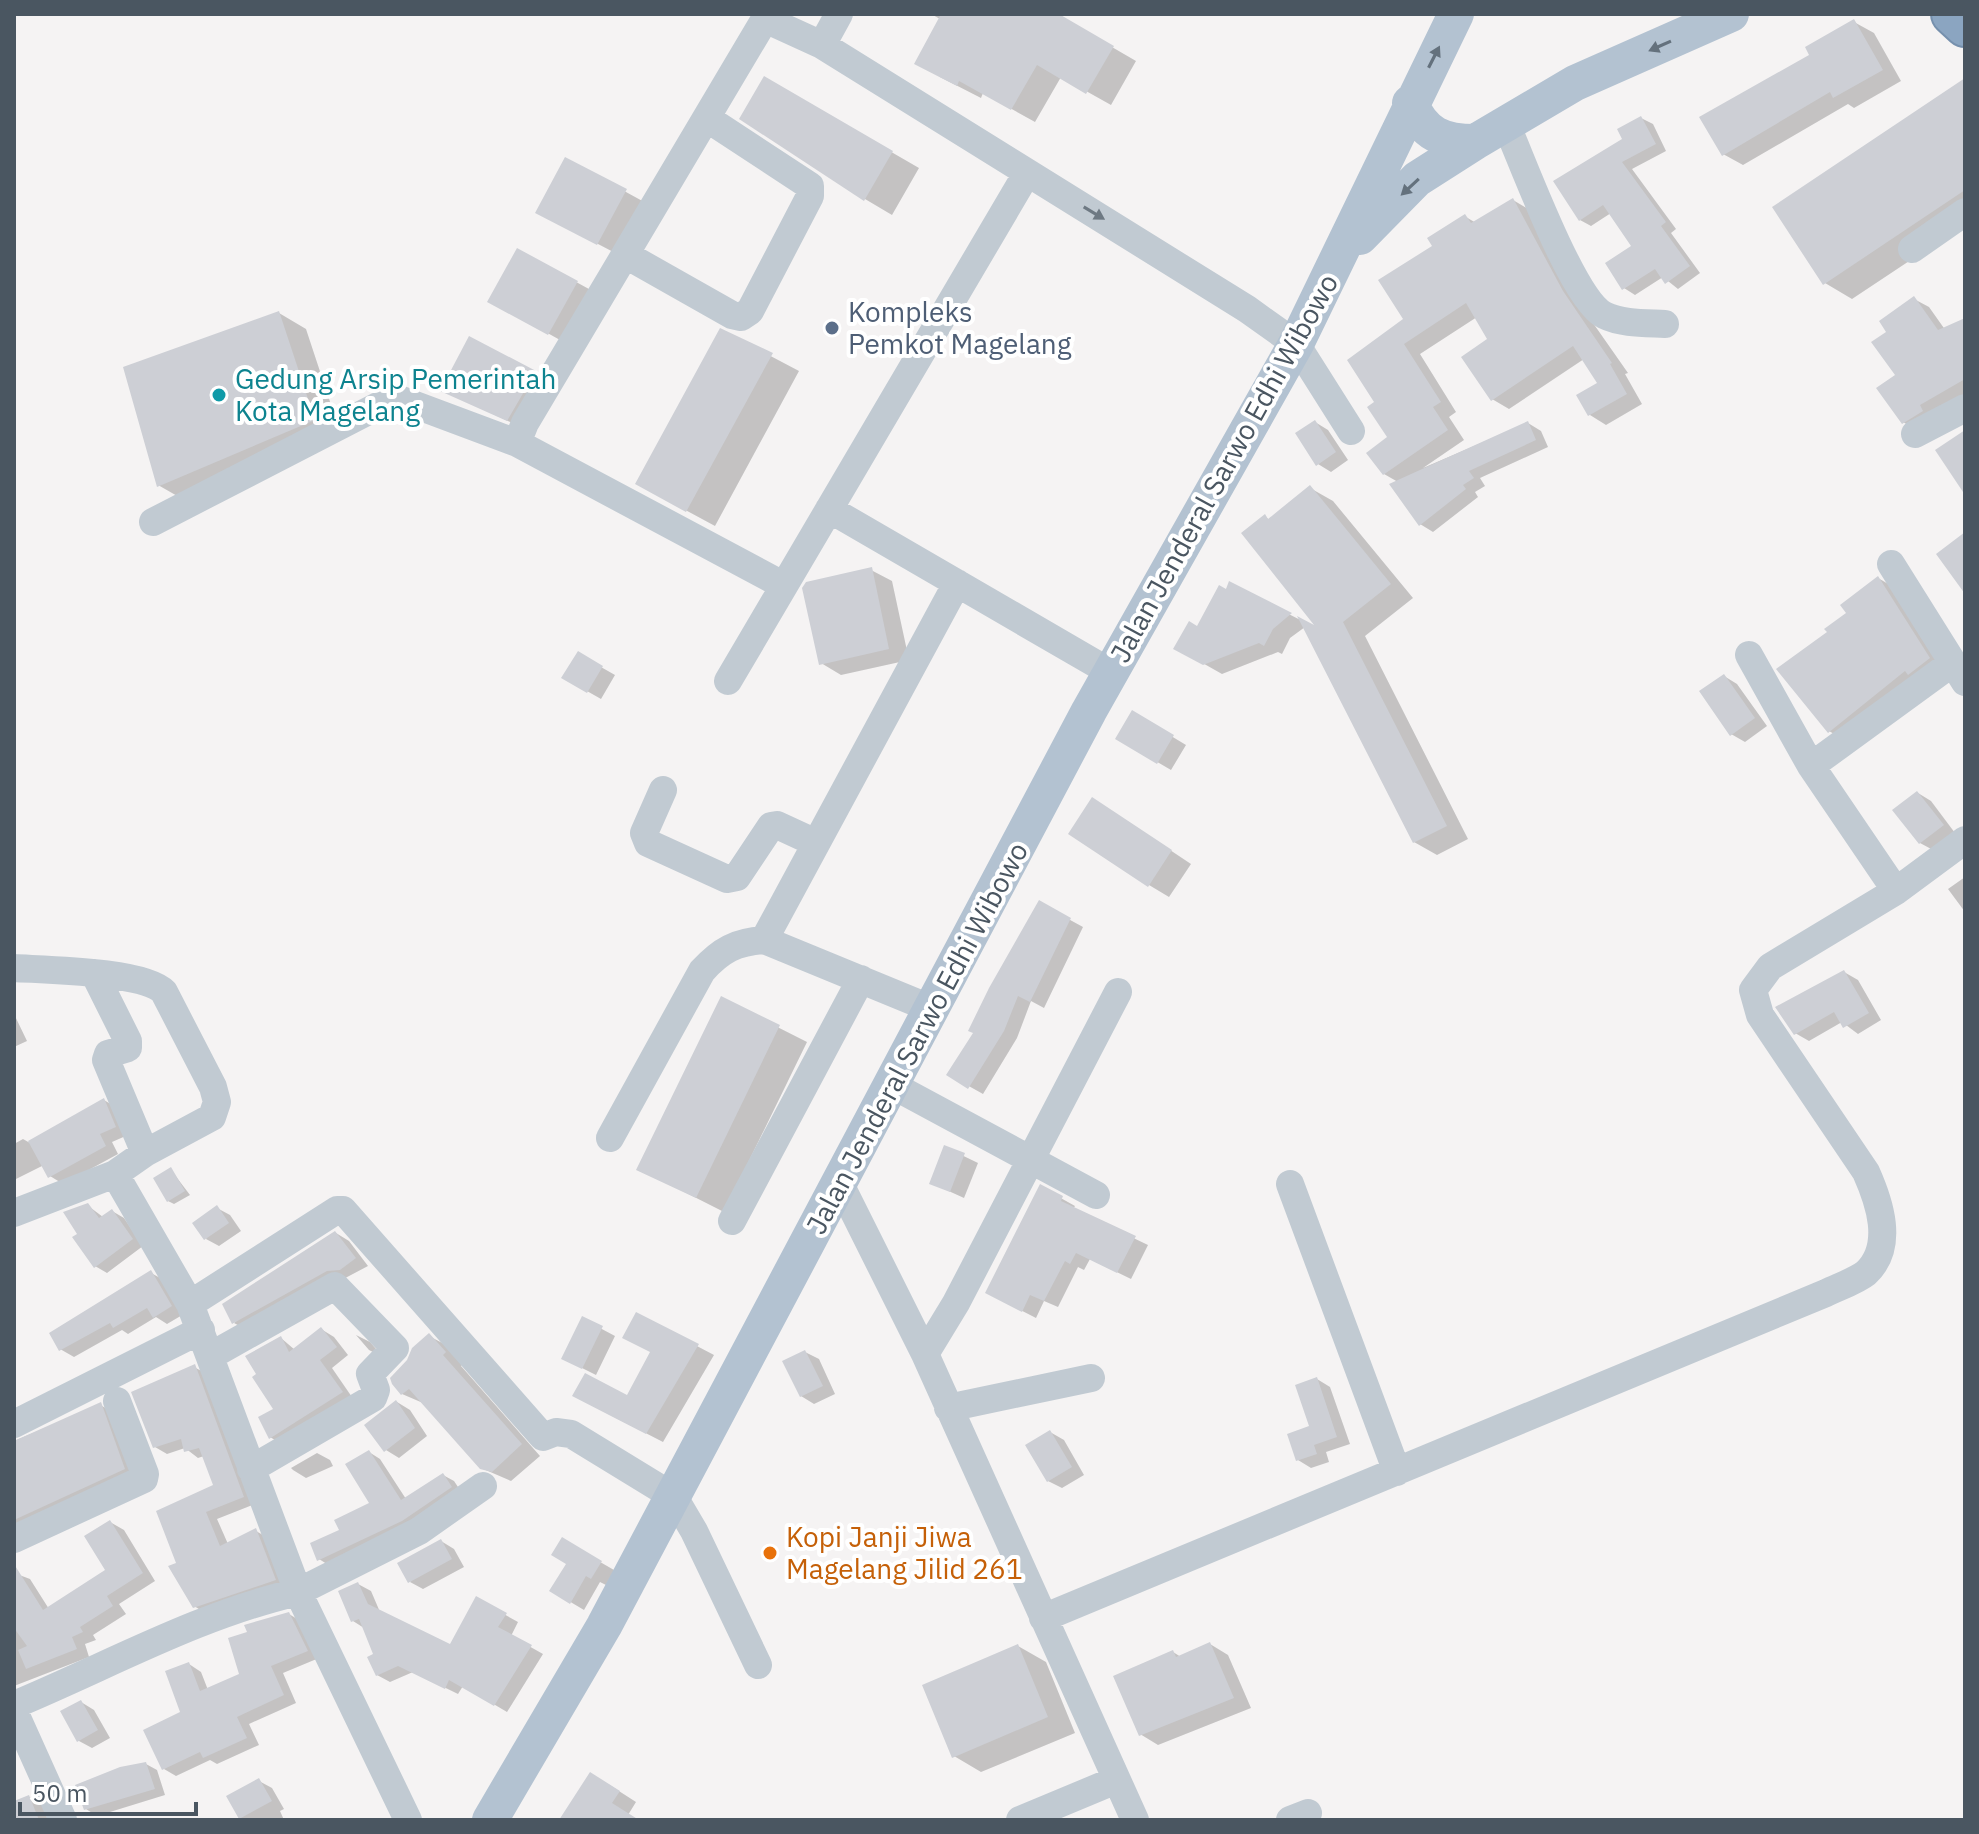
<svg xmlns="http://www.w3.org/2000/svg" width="1979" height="1834" viewBox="0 0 1979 1834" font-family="'IBM Plex Sans',sans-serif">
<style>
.shadow{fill:#0003}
.building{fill:#cdcfd5}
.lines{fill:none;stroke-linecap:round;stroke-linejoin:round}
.highway-casing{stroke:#7690ad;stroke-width:44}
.minor{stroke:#c1cad2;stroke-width:28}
.major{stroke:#b3c2d1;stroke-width:36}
.highway{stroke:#8ba5c1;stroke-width:40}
.oneway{fill:#64717d}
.oneway2{fill:#6e7983}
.service-dot{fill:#5c6f8a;stroke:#fff;stroke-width:3}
.culture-dot{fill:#0f9aa8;stroke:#fff;stroke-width:3}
.food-dot{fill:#e8710a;stroke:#fff;stroke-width:3}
.labels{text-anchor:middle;stroke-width:8;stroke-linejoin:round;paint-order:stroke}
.service-label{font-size:28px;fill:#4e5e75;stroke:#fff;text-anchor:start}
.culture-label{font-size:28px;fill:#0d838f;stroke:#fff;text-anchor:start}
.street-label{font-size:28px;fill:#4a5661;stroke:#fff}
.food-label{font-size:28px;fill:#c56008;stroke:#fff;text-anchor:start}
</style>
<rect width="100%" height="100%" fill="#f5f3f3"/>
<path class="shadow" d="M 931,14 L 1055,14 L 1136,61 L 1111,105 L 1061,77 L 1035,122 L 983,93 L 981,98 L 940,77 L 940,19 Z
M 1854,22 L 1874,33 L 1901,81 L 1854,108 L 1848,104 L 1743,165 L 1723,154 L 1812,56 Z
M 765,79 L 919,168 L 892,215 L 865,199 Z
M 1965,84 L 1965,224 L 1852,299 L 1825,283 Z
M 1641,118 L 1653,124 L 1666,151 L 1632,169 L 1676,229 L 1671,233 L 1700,273 L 1678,289 L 1663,277 L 1635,295 L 1624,288 L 1634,247 L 1611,213 L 1591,226 L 1580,220 Z
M 566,159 L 646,203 L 619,255 L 558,223 Z
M 1513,200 L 1530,210 L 1579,303 L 1628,373 L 1625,374 L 1642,404 L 1606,425 L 1590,415 L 1599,383 L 1584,359 L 1509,409 L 1492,399 L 1490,339 L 1477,317 L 1420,354 L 1456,412 L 1449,417 L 1464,440 L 1423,468 L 1528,423 L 1541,431 L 1548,447 L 1480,478 L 1485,486 L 1475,492 L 1478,497 L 1433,532 L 1420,524 L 1398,482 L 1384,474 L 1390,438 L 1377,403 L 1434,246 L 1466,217 L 1476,223 Z
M 518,250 L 598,294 L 569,345 L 490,301 Z
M 1914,299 L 1929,307 L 1946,331 L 1965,320 L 1965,395 L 1918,431 L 1903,422 L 1889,332 Z
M 279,313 L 306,329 L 341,435 L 186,501 L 158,485 Z
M 721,330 L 799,371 L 715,526 L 665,499 Z
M 470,339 L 556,384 L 529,431 L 443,390 Z
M 1315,422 L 1328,430 L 1348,460 L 1331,472 L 1318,464 Z
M 1310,488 L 1333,501 L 1413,598 L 1365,636 L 1468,839 L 1437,855 L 1414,842 L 1305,627 L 1290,638 L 1282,654 L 1278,652 L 1222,674 L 1176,648 L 1198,628 L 1230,584 L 1322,631 L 1265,517 L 1270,520 Z
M 871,570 L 892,581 L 909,660 L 841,675 L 821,663 Z
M 1878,578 L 1890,585 L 1941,665 L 1841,738 L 1829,731 L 1830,633 Z
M 578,654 L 615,675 L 601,699 L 564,678 Z
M 1724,676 L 1737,684 L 1767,726 L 1745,742 L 1731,734 Z
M 1133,713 L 1186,745 L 1171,770 L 1118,739 Z
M 1918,793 L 1931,801 L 1955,833 L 1933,850 L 1920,843 Z
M 1113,812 L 1191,864 L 1169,897 L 1149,885 Z
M 1965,877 L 1965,912 L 1948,889 Z
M 1039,903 L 1083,927 L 1044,1008 L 1031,1001 L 1017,1038 L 983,1094 L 949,1075 L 975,1033 Z
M 1844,972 L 1858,980 L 1881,1020 L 1858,1034 L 1842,1022 L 1809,1041 L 1795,1033 Z
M 722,999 L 807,1042 L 724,1212 L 639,1169 Z
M 14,1014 L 27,1041 L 14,1047 Z
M 104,1100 L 117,1108 L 128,1135 L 112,1142 L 118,1154 L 63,1184 L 50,1176 L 44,1165 L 14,1180 L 14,1144 L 23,1139 L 30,1143 Z
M 945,1147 L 978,1163 L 964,1198 L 931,1183 Z
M 171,1170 L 190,1195 L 174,1204 L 168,1201 Z
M 1041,1187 L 1075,1206 L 1073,1209 L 1148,1245 L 1131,1279 L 1090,1259 L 1084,1270 L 1078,1267 L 1058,1307 L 1044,1301 L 1036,1318 L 1001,1300 Z
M 87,1205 L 103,1217 L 112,1211 L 124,1218 L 143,1246 L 107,1273 L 95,1266 L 80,1234 Z
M 217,1208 L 230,1215 L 241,1231 L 219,1246 L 206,1239 Z
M 336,1233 L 349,1241 L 368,1266 L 247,1330 L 234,1323 Z
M 151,1273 L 164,1280 L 184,1314 L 167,1324 L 156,1317 L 128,1334 L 122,1330 L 74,1357 L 60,1349 Z
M 636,1314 L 714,1355 L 663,1442 L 591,1405 L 628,1398 L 652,1352 Z
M 583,1319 L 615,1336 L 596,1375 L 576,1365 Z
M 321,1329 L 334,1337 L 348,1355 L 332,1368 L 354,1400 L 283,1445 L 270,1437 L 281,1338 L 295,1350 Z
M 356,1335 L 370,1342 L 383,1357 L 369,1350 Z
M 429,1336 L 448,1346 L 463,1364 L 461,1366 L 540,1456 L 511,1481 L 481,1468 L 423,1403 L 402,1394 Z
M 805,1352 L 819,1359 L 835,1394 L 814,1404 L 801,1396 Z
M 194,1367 L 207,1374 L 255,1504 L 217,1519 L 228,1544 L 256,1531 L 268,1538 L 287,1587 L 207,1614 L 194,1606 L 171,1567 L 179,1564 L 216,1486 L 204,1456 L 198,1458 L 185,1448 L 167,1454 L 155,1447 Z
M 1317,1379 L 1330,1387 L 1350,1444 L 1326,1452 L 1329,1462 L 1311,1468 L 1298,1460 L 1311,1427 Z
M 397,1402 L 410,1410 L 427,1436 L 399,1458 L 386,1450 Z
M 100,1405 L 115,1413 L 138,1477 L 14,1535 L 14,1441 Z
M 1050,1432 L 1064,1440 L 1084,1475 L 1062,1488 L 1048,1481 Z
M 369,1452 L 380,1459 L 406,1499 L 443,1475 L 454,1481 L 462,1493 L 330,1566 L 319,1559 L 341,1531 L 371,1503 Z
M 317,1453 L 330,1460 L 333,1466 L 306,1478 L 293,1470 L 291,1468 Z
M 110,1522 L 124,1530 L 155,1581 L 119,1604 L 126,1614 L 93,1635 L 96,1640 L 85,1644 L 89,1657 L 14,1686 L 14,1573 L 30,1579 L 49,1609 L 108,1570 Z
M 562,1540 L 614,1570 L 606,1585 L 600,1582 L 584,1610 L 552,1591 L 569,1563 Z
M 441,1541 L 454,1549 L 464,1567 L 423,1589 L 410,1582 Z
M 358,1584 L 371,1591 L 380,1612 L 450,1646 L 477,1599 L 518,1622 L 511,1636 L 543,1654 L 507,1712 L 463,1686 L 458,1694 L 413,1672 L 390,1682 L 377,1675 L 376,1655 L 364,1628 L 353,1621 Z
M 289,1614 L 302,1622 L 319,1658 L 283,1673 L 296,1703 L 249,1724 L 259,1745 L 217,1764 L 210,1760 L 176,1776 L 164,1769 L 182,1714 L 189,1664 L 201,1672 L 208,1690 L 242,1675 Z
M 1210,1644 L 1228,1655 L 1251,1708 L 1158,1745 L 1140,1734 L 1173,1652 L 1181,1657 Z
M 1018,1646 L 1046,1662 L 1075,1733 L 981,1772 L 954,1756 Z
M 81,1702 L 94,1710 L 110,1738 L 92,1748 L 79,1741 Z
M 146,1764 L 157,1770 L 165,1795 L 97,1816 L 86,1809 Z
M 259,1781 L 272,1788 L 284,1809 L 280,1811 L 284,1820 L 241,1820 L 229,1797 Z
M 608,1784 L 636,1802 L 628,1815 L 637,1820 L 561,1820 Z
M 29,1797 L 42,1805 L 48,1820 L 14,1820 L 14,1803 Z"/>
<path class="building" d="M 941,14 L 1059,14 L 1114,46 L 1086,94 L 1037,65 L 1011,110 L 959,81 L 957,86 L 914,64 Z
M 1854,19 L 1883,70 L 1833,98 L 1830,92 L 1722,156 L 1699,117 L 1809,55 L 1805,47 Z
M 764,76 L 893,151 L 864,201 L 739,119 Z
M 1965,78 L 1965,190 L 1823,285 L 1772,207 Z
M 1641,116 L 1656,144 L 1622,162 L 1666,222 L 1661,226 L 1690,266 L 1665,284 L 1655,269 L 1622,290 L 1605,263 L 1631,246 L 1603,205 L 1579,221 L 1553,181 L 1622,139 L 1617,129 Z
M 565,157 L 627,189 L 597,245 L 535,213 Z
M 1513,198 L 1563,291 L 1612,363 L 1610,364 L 1627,394 L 1588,416 L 1576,395 L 1597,383 L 1573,346 L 1491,401 L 1461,357 L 1487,339 L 1466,303 L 1404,344 L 1441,402 L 1433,407 L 1448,430 L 1383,475 L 1366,453 L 1387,437 L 1367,407 L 1374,402 L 1347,360 L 1403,319 L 1378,280 L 1432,246 L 1427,238 L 1465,214 L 1471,223 Z
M 517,248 L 578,281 L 548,335 L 487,302 Z
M 1914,296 L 1938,330 L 1965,318 L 1965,379 L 1920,405 L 1923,411 L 1902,424 L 1876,388 L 1895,375 L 1871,342 L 1886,332 L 1879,321 Z
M 279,311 L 315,420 L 157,487 L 123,367 Z
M 720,328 L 773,353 L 686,512 L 635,484 Z
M 469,336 L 536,371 L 507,421 L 440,391 Z
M 1315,420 L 1336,452 L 1316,466 L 1295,433 Z
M 1528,421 L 1536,440 L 1469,471 L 1474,478 L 1463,485 L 1466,489 L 1419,526 L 1389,484 Z
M 1965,430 L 1965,495 L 1935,450 Z
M 1310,485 L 1391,584 L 1343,622 L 1447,826 L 1413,843 L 1297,616 L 1314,625 L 1241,533 L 1265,514 L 1268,519 Z
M 1965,532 L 1965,594 L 1936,554 Z
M 872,567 L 889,649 L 819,665 L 802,588 L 806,582 Z
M 1878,576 L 1930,658 L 1908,675 L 1905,671 L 1828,733 L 1776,669 L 1827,632 L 1824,629 L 1846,613 L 1840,605 Z
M 1229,581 L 1292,613 L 1273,629 L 1264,646 L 1259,643 L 1203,665 L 1173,649 L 1189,621 L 1197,626 L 1219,585 L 1226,589 Z
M 578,651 L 603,666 L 587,693 L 561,678 Z
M 1724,674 L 1755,718 L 1730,736 L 1699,691 Z
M 1132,710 L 1174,735 L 1157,764 L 1115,739 Z
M 1917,791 L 1944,825 L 1919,844 L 1892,810 Z
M 1092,797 L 1172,850 L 1148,887 L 1068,834 Z
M 1039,900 L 1071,918 L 1030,1002 L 1018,996 L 1004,1031 L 968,1089 L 946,1075 L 973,1033 L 968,1031 L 989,988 Z
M 1844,970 L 1869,1013 L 1843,1028 L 1834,1012 L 1794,1035 L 1775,1007 Z
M 721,996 L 780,1025 L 696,1198 L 636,1170 Z
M 104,1098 L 116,1127 L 100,1134 L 106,1146 L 48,1178 L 28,1141 Z
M 944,1145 L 965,1153 L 950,1192 L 929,1184 Z
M 171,1167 L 185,1191 L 167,1202 L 153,1178 Z
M 1040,1184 L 1063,1196 L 1061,1201 L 1136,1236 L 1117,1273 L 1076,1253 L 1070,1264 L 1065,1261 L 1044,1301 L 1030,1295 L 1022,1312 L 985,1293 Z
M 88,1203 L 99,1218 L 112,1209 L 133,1239 L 94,1268 L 72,1237 L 77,1234 L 63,1212 Z
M 217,1205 L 229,1223 L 204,1240 L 192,1223 Z
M 335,1231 L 356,1258 L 340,1270 L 327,1271 L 232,1324 L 222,1304 Z
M 151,1270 L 172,1306 L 153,1318 L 147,1308 L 113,1328 L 110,1323 L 59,1351 L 49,1333 Z
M 636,1312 L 699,1344 L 646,1434 L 572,1396 L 585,1373 L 627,1395 L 650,1352 L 622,1338 Z
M 582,1316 L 603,1326 L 582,1369 L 561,1359 Z
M 321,1327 L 337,1347 L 320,1360 L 343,1392 L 269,1439 L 258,1417 L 273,1409 L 252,1377 L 256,1374 L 245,1356 L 281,1336 L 289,1352 Z
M 429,1333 L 446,1352 L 443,1355 L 522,1444 L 492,1472 L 480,1469 L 409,1389 L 401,1395 L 392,1384 L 390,1378 L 407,1360 L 412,1348 Z
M 805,1350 L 823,1386 L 800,1397 L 782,1361 Z
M 195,1364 L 244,1497 L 206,1512 L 220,1546 L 256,1528 L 276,1580 L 193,1608 L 168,1566 L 176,1563 L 156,1511 L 213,1485 L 199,1448 L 184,1452 L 181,1439 L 153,1448 L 131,1392 Z
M 1317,1377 L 1337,1437 L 1314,1445 L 1317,1454 L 1296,1461 L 1287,1434 L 1309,1426 L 1295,1385 Z
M 396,1400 L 415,1428 L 384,1452 L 364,1425 Z
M 101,1402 L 125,1469 L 14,1520 L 14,1441 Z
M 1050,1430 L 1072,1467 L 1047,1482 L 1025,1445 Z
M 369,1450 L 401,1500 L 443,1473 L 452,1487 L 402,1521 L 317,1561 L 310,1543 L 339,1530 L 334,1520 L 369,1503 L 345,1464 Z
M 110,1520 L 143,1573 L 107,1596 L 113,1606 L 80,1627 L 83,1632 L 72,1637 L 77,1649 L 26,1669 L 18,1650 L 27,1646 L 14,1628 L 14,1564 L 43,1610 L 105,1570 L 84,1536 Z
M 562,1537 L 602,1561 L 591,1579 L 586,1576 L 570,1604 L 549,1591 L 566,1564 L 551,1555 Z
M 441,1539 L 452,1559 L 408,1583 L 397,1563 Z
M 358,1582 L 368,1604 L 450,1644 L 476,1596 L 507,1613 L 498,1627 L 532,1645 L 494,1706 L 449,1680 L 445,1689 L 398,1666 L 376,1676 L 367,1657 L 373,1654 L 359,1619 L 351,1622 L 338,1591 Z
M 289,1612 L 308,1651 L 271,1666 L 284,1695 L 237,1717 L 247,1738 L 203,1758 L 200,1752 L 162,1770 L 143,1730 L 180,1712 L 165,1671 L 189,1662 L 200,1691 L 239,1674 L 228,1638 L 247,1632 L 244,1625 Z
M 1210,1642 L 1234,1698 L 1139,1736 L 1113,1676 L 1173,1650 L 1176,1657 Z
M 1018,1644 L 1048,1717 L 952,1758 L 922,1685 Z
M 81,1700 L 98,1730 L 77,1742 L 60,1711 Z
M 146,1762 L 155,1789 L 84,1810 L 75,1785 L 120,1767 Z
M 590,1772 L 620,1791 L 612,1803 L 639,1820 L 559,1820 Z
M 259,1778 L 272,1801 L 239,1819 L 226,1796 Z
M 29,1795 L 39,1820 L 14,1820 L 14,1801 Z"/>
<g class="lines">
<g class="highway-casing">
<path id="highway" d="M 1952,14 L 1965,26"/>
</g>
<path class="minor" d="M 822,45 L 839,14
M 1506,124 C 1523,162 1572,298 1604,315 C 1622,324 1646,323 1665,324
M 1912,249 L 1965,212
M 626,255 L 732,315 L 741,317 L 750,311 L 810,196 L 810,186 L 708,119
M 1915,434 L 1965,408
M 829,509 L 1110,672
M 153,522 L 378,406 L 402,400 L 517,443
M 1891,564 L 1965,682
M 783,585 L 517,443 L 525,423 L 765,19 L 822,45 L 1247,309 L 1296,344 L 1351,431
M 1749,655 L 1811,766 L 1896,891
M 728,681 L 1027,173
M 1811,766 L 1951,664
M 663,790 L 644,833 L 648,843 L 727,879 L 737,877 L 771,826 L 777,825 L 816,843
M 14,968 C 45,970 144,971 164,992 L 213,1087 L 217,1102 L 212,1117 L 145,1153 L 115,1174
M 94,973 L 128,1041 L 128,1048 L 108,1054 L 106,1060 L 145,1153
M 932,1009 L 764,940 L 957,583
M 892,1085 L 1096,1195
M 610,1138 L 702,971 C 721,950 736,942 764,940
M 840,1184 L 925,1354 L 1135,1820
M 1290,1184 L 1397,1472
M 14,1213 L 115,1174 L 190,1304 L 298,1592 L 419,1531 L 483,1486
M 732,1221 L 861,979
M 190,1304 L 337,1210 L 343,1210 L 543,1437 L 556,1432 L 571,1434 L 674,1497 L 694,1531 L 758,1665
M 925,1354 L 956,1303 L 1118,992
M 212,1355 L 335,1286 L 395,1348 L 370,1374 L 376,1390 L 373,1398 L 251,1469
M 948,1408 L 1091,1378
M 14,1424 L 201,1330
M 14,1539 L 144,1479 L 145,1474 L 117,1401
M 1043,1618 L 1826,1293 C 1838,1287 1856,1281 1866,1273 C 1895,1246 1879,1201 1866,1172 L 1760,1015 L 1753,990 L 1770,967 L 1896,891 L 1965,840
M 14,1705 C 108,1666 198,1615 298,1592 L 408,1820
M 14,1711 L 63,1820
M 1020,1820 L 1116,1780
M 1290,1820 L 1308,1813"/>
<path class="major" d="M 1410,103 C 1424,134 1442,142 1475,142
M 1360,237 L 1417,179 L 1475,142 L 1575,83 L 1731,14
M 490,1820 L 604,1626 L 1089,711 L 1296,344 L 1456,14"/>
<use href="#highway" class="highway"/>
</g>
<defs><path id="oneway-solid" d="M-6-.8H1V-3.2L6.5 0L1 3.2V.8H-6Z" transform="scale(2)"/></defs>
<g class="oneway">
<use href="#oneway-solid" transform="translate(1660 46) rotate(156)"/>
<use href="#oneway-solid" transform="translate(1434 57) rotate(-63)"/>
<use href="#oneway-solid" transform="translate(1410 187) rotate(137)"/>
</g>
<use class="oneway2" href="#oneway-solid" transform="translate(1094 213) rotate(31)"/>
<circle class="service-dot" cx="832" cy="328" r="8"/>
<circle class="culture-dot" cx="219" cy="395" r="8"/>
<circle class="food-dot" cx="770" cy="1553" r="8"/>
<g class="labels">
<g class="service-label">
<text x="848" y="322">Kompleks<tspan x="848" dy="32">Pemkot Magelang</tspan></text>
</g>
<g class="culture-label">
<text x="235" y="389">Gedung Arsip Pemerintah<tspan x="235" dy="32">Kota Magelang</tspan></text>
</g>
<g class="street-label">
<text transform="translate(1224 468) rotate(-61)" y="10">Jalan Jenderal Sarwo Edhi Wibowo</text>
<text transform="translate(917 1038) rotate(-62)" y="10">Jalan Jenderal Sarwo Edhi Wibowo</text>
</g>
<g class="food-label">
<text x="786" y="1547">Kopi Janji Jiwa<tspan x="786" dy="32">Magelang Jilid 261</tspan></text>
</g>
</g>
<rect width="1979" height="1834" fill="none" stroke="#4a5661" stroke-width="32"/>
<path d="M20 1802v12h176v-12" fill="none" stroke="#4a5661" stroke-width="4"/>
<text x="32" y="1802" font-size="24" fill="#4a5661" stroke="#ffffff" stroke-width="6" paint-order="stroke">50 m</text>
</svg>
